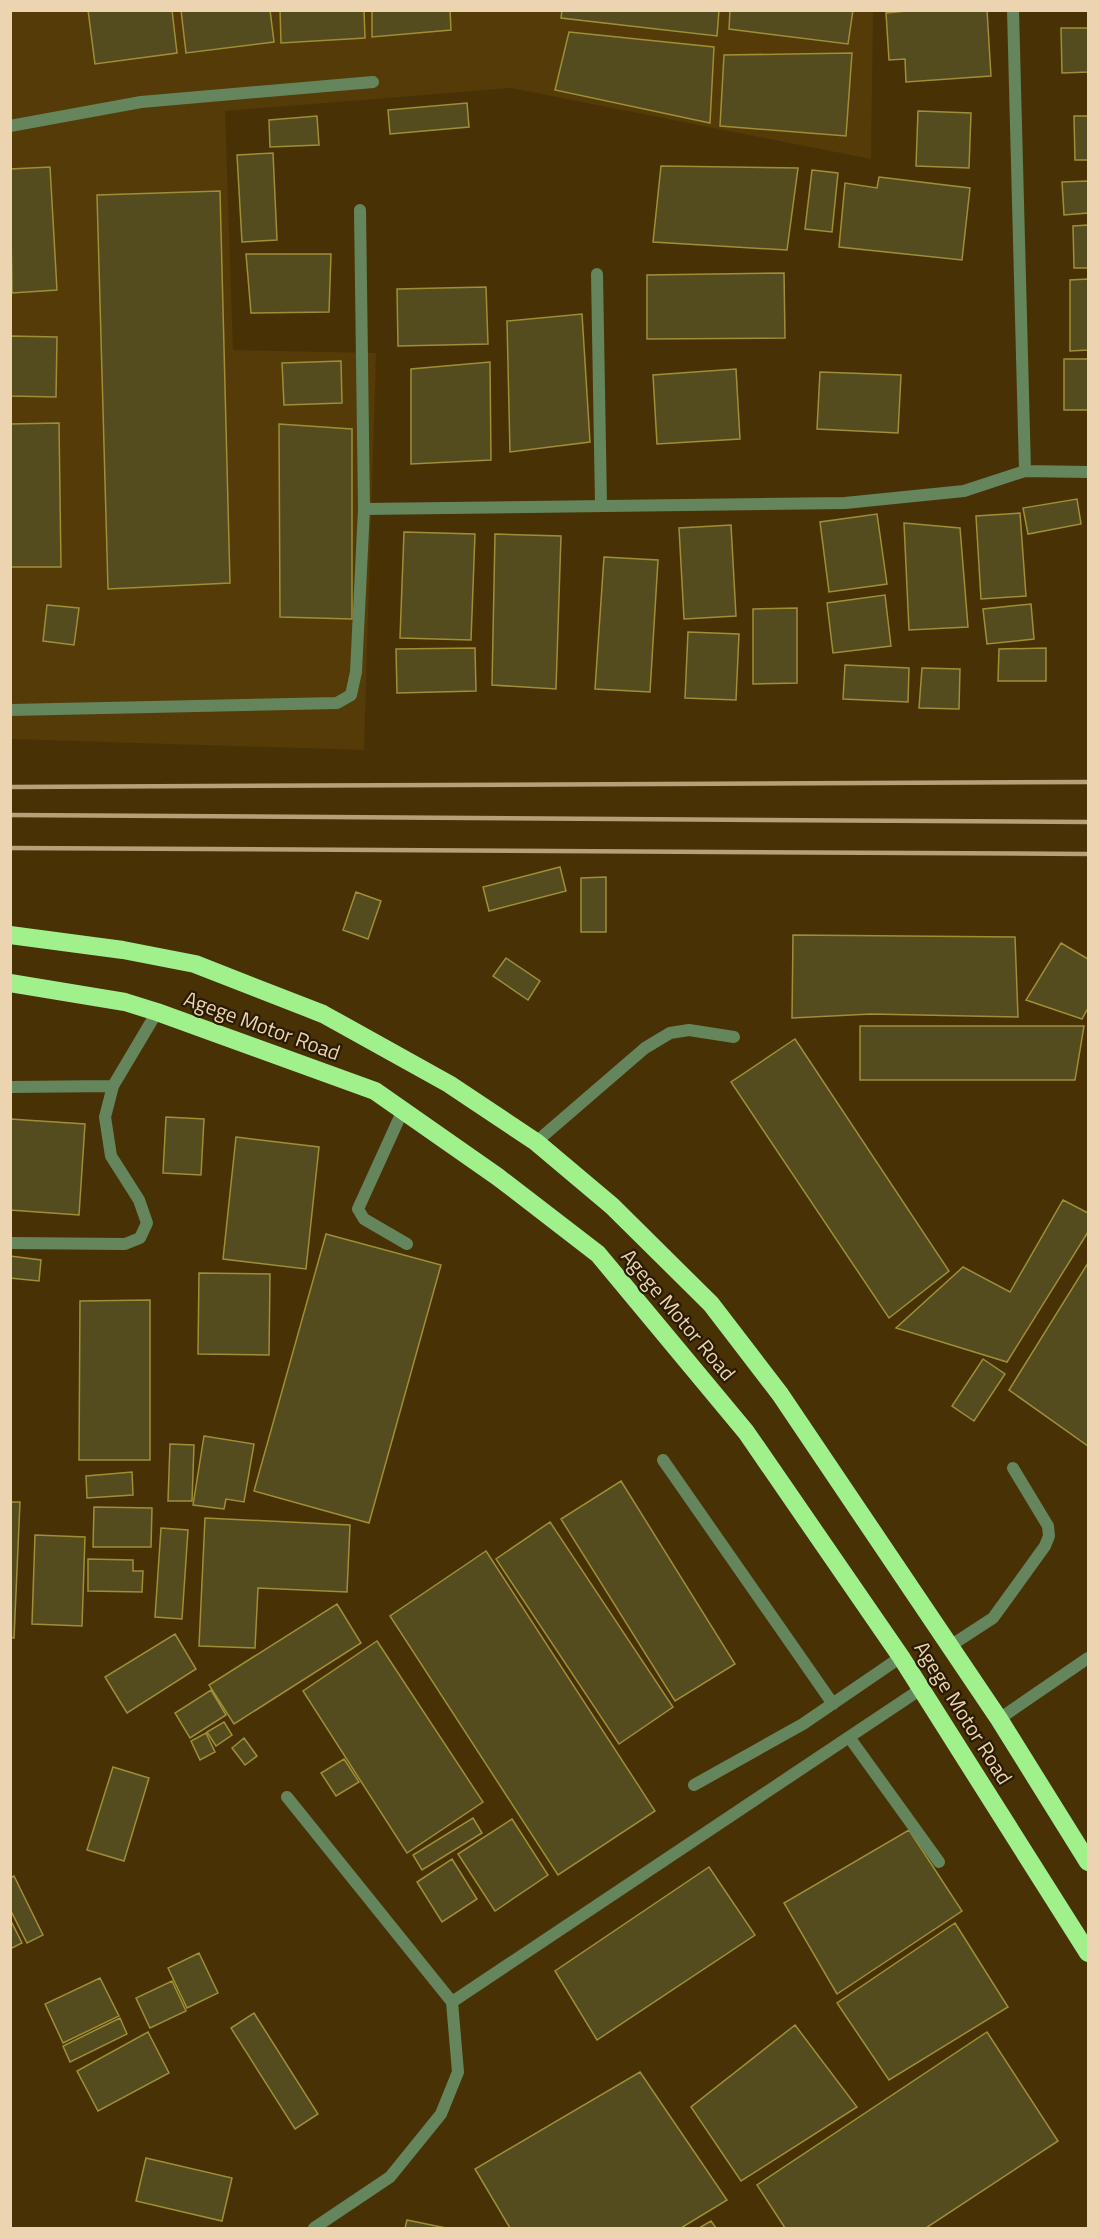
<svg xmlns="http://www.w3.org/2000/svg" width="1099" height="2239" viewBox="0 0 1099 2239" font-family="'Titillium Web',sans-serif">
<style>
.built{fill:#543b08}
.building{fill:#544c1e;stroke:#9e8f37;stroke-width:1.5}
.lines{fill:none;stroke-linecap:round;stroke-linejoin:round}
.lane{stroke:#65855d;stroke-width:12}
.street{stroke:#65855d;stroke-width:12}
.highway{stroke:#a0f18c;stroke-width:18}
.rail{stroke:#b7a079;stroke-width:4.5}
.labels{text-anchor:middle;stroke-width:4.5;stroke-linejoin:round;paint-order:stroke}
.street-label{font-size:21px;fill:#ebd4af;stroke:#291b03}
</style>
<rect width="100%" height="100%" fill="#483205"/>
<path class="built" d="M 11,11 L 873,11 L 871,159 L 511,88 L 225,111 L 233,350 L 376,353 L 364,750 L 11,739 Z"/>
<path class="building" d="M 88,10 L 172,10 L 177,53 L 95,64 Z
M 181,10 L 270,10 L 274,42 L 186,53 Z
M 280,10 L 364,10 L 365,38 L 281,43 Z
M 372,10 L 450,10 L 451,30 L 372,37 Z
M 562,10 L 719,10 L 717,36 L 561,18 Z
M 730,10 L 853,10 L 848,44 L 729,29 Z
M 916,10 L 987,10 L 991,76 L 906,82 L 905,59 L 889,60 L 886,13 Z
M 1061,28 L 1088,28 L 1088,72 L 1062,73 Z
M 569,32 L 714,47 L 710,123 L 555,90 Z
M 852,53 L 846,136 L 720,126 L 724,55 Z
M 467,103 L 469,127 L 390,134 L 388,110 Z
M 918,111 L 971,113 L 969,168 L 916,166 Z
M 317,116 L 319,145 L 270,147 L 269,120 Z
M 1074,116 L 1088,116 L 1088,160 L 1075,160 Z
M 273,153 L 277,240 L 242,242 L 237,155 Z
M 661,166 L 798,168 L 787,250 L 653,242 Z
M 50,167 L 57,290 L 12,293 L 10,169 Z
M 812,170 L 838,173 L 832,232 L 805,229 Z
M 879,177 L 970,188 L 962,260 L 839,247 L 845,183 L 877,188 Z
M 1088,181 L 1088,213 L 1064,215 L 1062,182 Z
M 220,191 L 230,583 L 108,589 L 97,195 Z
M 1088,225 L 1088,268 L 1074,268 L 1073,226 Z
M 246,254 L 331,254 L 329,312 L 251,313 Z
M 784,273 L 785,338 L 647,339 L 647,275 Z
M 1088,279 L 1088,350 L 1070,351 L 1070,280 Z
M 486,287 L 488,344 L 398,346 L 397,289 Z
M 582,314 L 590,442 L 510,452 L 507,321 Z
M 10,336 L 57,337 L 56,397 L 10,396 Z
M 1064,359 L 1088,359 L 1088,410 L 1064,410 Z
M 341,361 L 342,403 L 284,405 L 282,363 Z
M 490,362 L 491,460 L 411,464 L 411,369 Z
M 736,369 L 740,439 L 657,444 L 653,375 Z
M 820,372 L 901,375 L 898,433 L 817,429 Z
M 59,423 L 61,567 L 10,567 L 10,424 Z
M 279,424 L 352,429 L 352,619 L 280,617 Z
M 1077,499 L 1081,524 L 1028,534 L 1023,508 Z
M 1020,513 L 1026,596 L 981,599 L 976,516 Z
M 877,514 L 887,584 L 829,592 L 820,522 Z
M 904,523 L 960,528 L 968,627 L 909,630 Z
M 731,525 L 736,616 L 684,619 L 679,528 Z
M 404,532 L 475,534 L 471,640 L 400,638 Z
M 495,534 L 561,536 L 556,689 L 492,685 Z
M 604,557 L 658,560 L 650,692 L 595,689 Z
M 885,595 L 891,646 L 833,653 L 827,603 Z
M 1031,604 L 1034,639 L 987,644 L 983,609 Z
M 47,605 L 79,608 L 74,645 L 43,641 Z
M 797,608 L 797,683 L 753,684 L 753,609 Z
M 688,632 L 739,634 L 736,700 L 685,698 Z
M 475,648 L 476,691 L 397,693 L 396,649 Z
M 1046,648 L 1046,681 L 998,681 L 999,649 Z
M 845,665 L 909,668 L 908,702 L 843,699 Z
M 922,668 L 960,669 L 959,709 L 919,708 Z
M 560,867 L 566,891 L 489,911 L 483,887 Z
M 606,877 L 606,932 L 581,932 L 581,878 Z
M 356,892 L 381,901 L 368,939 L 343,930 Z
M 793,935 L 1015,937 L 1018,1017 L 871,1014 L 792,1018 Z
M 1061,943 L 1088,959 L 1088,1008 L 1082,1019 L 1026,1000 Z
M 506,958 L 540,981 L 528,1000 L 493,976 Z
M 860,1026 L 1084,1026 L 1075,1080 L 860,1080 Z
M 795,1039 L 949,1271 L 889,1318 L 731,1082 Z
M 166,1117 L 204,1119 L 201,1175 L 163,1173 Z
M 10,1119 L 85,1124 L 79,1215 L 10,1210 Z
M 236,1137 L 319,1147 L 306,1269 L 223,1259 Z
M 1063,1200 L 1088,1213 L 1088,1232 L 1007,1362 L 896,1328 L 963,1267 L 1010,1292 Z
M 326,1234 L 441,1265 L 369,1523 L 254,1491 Z
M 10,1256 L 41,1260 L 39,1281 L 10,1278 Z
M 1088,1263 L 1088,1446 L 1009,1390 Z
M 199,1273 L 270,1274 L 269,1355 L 198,1354 Z
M 150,1300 L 150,1460 L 79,1460 L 80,1301 Z
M 983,1359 L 1005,1374 L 974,1421 L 952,1406 Z
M 204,1436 L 254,1444 L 244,1502 L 226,1499 L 224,1509 L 193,1505 Z
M 170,1444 L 194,1445 L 192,1501 L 168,1501 Z
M 132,1472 L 133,1495 L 87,1498 L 86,1476 Z
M 621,1481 L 735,1664 L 675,1701 L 561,1519 Z
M 10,1502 L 20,1502 L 14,1638 L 10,1637 Z
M 94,1507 L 152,1508 L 151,1547 L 93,1547 Z
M 205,1518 L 350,1525 L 347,1592 L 258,1588 L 255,1648 L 199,1646 Z
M 550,1522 L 673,1707 L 619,1744 L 496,1559 Z
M 161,1528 L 188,1530 L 182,1619 L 155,1617 Z
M 35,1535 L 85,1537 L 82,1626 L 32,1624 Z
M 486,1551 L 655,1811 L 558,1875 L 390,1616 Z
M 88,1559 L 133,1560 L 133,1571 L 143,1571 L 142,1592 L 88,1591 Z
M 337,1604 L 361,1643 L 234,1724 L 209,1685 Z
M 175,1634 L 196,1669 L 127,1713 L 105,1677 Z
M 377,1641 L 483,1802 L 407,1853 L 303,1691 Z
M 211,1690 L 226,1715 L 190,1738 L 175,1713 Z
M 224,1722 L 232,1735 L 216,1746 L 207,1732 Z
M 206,1733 L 215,1752 L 200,1760 L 191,1741 Z
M 244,1738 L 257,1756 L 245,1765 L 232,1748 Z
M 344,1759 L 359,1782 L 336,1796 L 321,1773 Z
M 113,1767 L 149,1778 L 124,1861 L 87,1850 Z
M 473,1818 L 482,1833 L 422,1870 L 413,1855 Z
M 512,1819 L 548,1875 L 495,1911 L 458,1854 Z
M 909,1830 L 962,1911 L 837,1994 L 784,1903 Z
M 452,1859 L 477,1899 L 442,1922 L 417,1882 Z
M 709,1867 L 755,1935 L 597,2040 L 555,1971 Z
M 14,1876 L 43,1935 L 27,1943 L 10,1909 L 10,1878 Z
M 10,1919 L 22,1943 L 10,1949 Z
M 955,1923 L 1008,2007 L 889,2080 L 837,2003 Z
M 199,1953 L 218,1993 L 187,2008 L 168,1968 Z
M 100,1978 L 119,2016 L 63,2043 L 45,2004 Z
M 172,1981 L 186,2011 L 150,2028 L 136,1998 Z
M 254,2013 L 318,2114 L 295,2129 L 231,2028 Z
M 120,2018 L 127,2034 L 70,2062 L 63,2046 Z
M 795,2025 L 857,2107 L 741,2181 L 691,2107 Z
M 148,2032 L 169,2073 L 98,2111 L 77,2071 Z
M 987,2032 L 1058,2141 L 926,2228 L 785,2228 L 757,2185 Z
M 640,2072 L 727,2200 L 681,2228 L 510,2228 L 475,2169 Z
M 146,2158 L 232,2178 L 222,2221 L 136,2201 Z
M 407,2220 L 446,2228 L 405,2228 Z
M 711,2221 L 716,2228 L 699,2228 Z"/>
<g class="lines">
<path class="lane" d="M 10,126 L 141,102 L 373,82
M 597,274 L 601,505
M 10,1087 L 113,1086
M 403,1110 L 358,1209 L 364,1219 L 407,1244
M 536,1142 L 645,1048 L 670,1033 L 689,1030 L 734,1037
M 10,1243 L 125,1244 L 140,1238 L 147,1223 L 139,1200 L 111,1156 L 105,1117 L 113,1086 L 157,1012
M 663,1460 L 833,1704
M 950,1646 L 993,1618 L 1045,1546 L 1049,1536 L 1048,1526 L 1013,1468
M 999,1719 L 1088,1658
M 849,1737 L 939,1862
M 694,1785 L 803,1724 L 901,1657
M 287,1797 L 452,2002 L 921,1689
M 314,2228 L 390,2177 L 441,2114 L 458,2072 L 452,2002"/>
<path class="street" d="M 1013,10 L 1025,471
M 364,509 L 845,503 L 964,491 L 1025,471 L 1088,472
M 10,710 L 337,703 L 351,695 L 356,672 L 364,509 L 360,210"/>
<path class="highway" d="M 10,935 L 123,950 L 195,964 L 323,1014 L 449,1084 L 536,1142 L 612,1206 L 711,1304 L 780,1394 L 999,1719 L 1088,1862
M 10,983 L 125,1002 L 157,1012 L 375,1091 L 498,1177 L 598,1254 L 746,1432 L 901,1657 L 1088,1953"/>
<path class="rail" d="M 10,787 L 1088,782
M 10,815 L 1088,822
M 10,848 L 1088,854"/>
</g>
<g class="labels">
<g class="street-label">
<text transform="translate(262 1026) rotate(20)" y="7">Agege Motor Road</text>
<text transform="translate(678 1315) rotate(50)" y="7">Agege Motor Road</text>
<text transform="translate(963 1713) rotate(58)" y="7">Agege Motor Road</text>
</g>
</g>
<rect width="1099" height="2239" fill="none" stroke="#ebd4af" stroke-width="24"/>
</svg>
